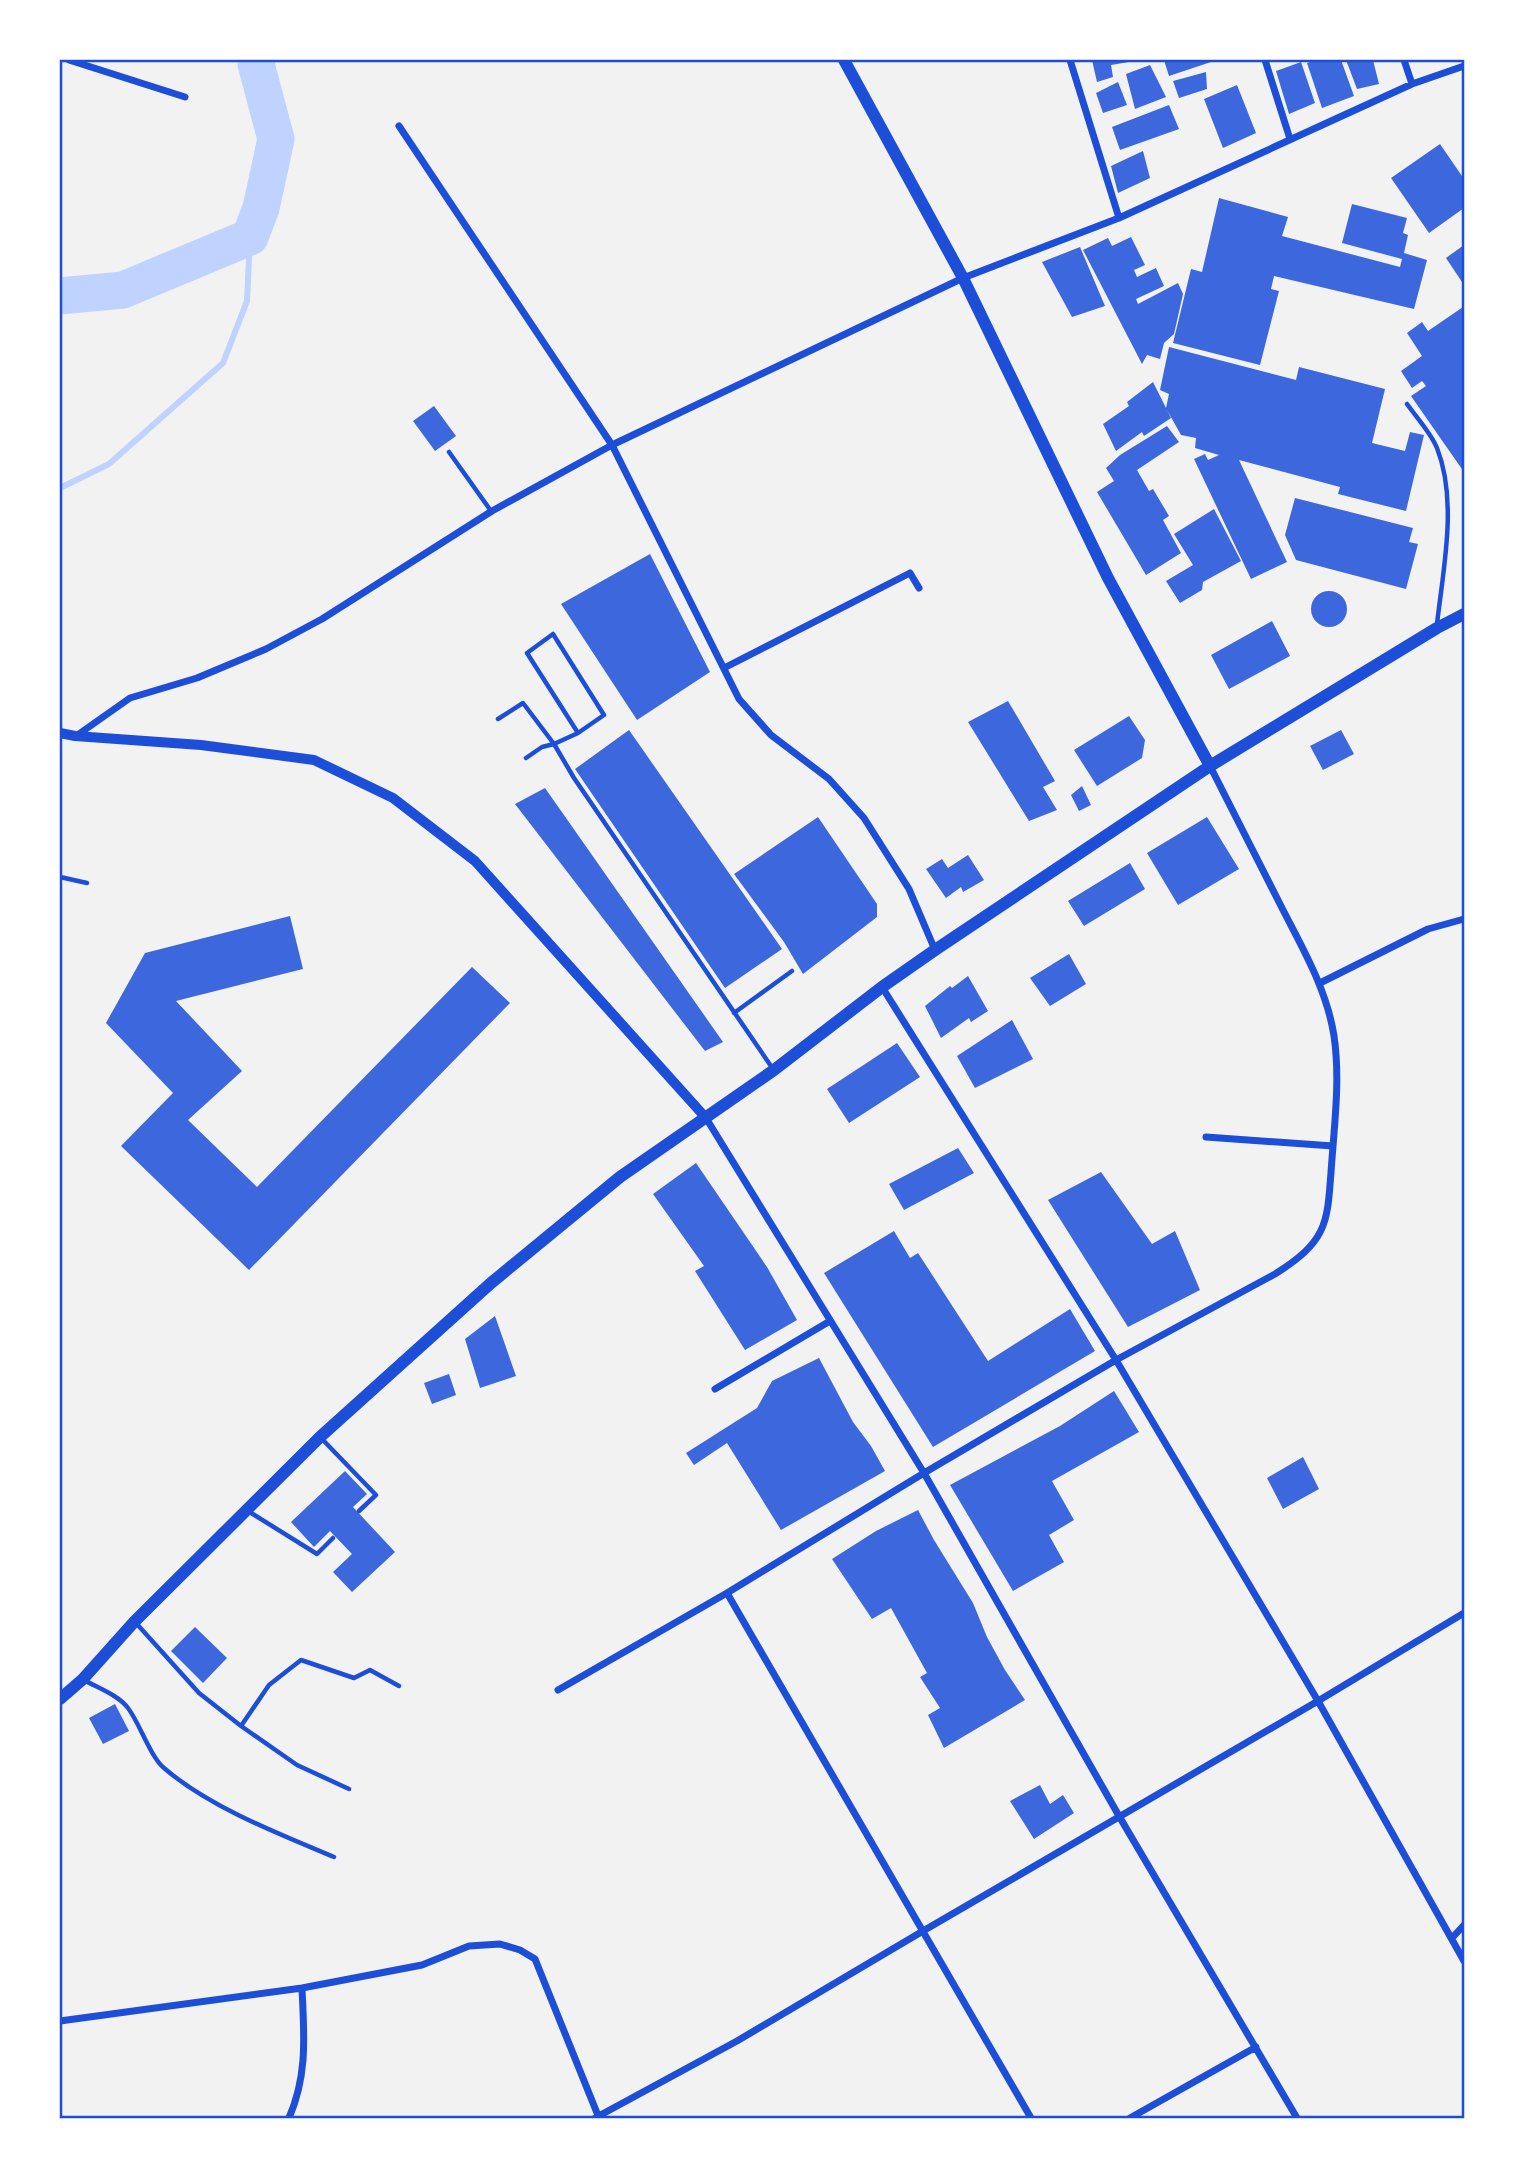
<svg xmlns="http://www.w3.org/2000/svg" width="1524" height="2178" viewBox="0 0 1524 2178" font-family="Mulish,sans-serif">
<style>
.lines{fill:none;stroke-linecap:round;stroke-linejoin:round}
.stream{stroke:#bfd3fe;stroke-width:6}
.river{stroke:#bfd3fe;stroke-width:37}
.building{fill:#3d67dc}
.service{stroke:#1d4ed8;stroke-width:4.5}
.minor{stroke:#1d4ed8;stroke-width:7}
.tertiary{stroke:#1d4ed8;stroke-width:10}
.secondary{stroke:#1d4ed8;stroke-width:12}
.neatline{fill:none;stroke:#1d4ed8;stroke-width:2.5}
</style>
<rect width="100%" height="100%" fill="#f2f2f2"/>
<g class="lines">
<path class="stream" d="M 60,488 L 109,464 L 223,363 L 247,301 L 250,237"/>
<path class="river" d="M 60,296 L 123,290 L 250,237 L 261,208 L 276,139 L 256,64 L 257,60"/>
</g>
<path class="building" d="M 1092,60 L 1135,60 L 1135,61 L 1111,65 L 1113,77 L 1097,82 Z
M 1164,60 L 1217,60 L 1169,76 Z
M 1316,60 L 1341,60 L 1354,96 L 1322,108 L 1307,63 Z
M 1346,60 L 1373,60 L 1379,84 L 1357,89 Z
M 1301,62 L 1315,103 L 1289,114 L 1276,71 Z
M 1150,65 L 1166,97 L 1135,109 L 1126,74 Z
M 1206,72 L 1207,89 L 1179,98 L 1173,81 Z
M 1118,82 L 1127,105 L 1103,113 L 1096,93 Z
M 1237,85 L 1256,133 L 1223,148 L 1204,99 Z
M 1169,105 L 1179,129 L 1120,150 L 1112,127 Z
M 1440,144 L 1464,179 L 1464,208 L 1429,233 L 1391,178 Z
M 1143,151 L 1150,178 L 1118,193 L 1111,166 Z
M 1219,198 L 1288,217 L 1282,236 L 1400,267 L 1402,259 L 1342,243 L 1352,204 L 1407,218 L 1403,233 L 1408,235 L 1404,253 L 1427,260 L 1414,309 L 1274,276 L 1271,289 L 1279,291 L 1260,365 L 1173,343 L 1191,269 L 1202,272 Z
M 1131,237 L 1145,265 L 1134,270 L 1137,277 L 1156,268 L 1164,286 L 1136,299 L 1138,304 L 1178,283 L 1183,294 L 1174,334 L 1164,343 L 1160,359 L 1147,355 L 1142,364 L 1083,250 L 1108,238 L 1112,246 Z
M 1464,245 L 1464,285 L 1446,258 Z
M 1080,247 L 1105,306 L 1072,317 L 1042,262 Z
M 1463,307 L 1464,309 L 1464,472 L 1411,396 L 1426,386 L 1422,381 L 1412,388 L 1401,371 L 1422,356 L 1407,333 L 1422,322 L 1428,331 Z
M 1169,347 L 1296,380 L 1299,367 L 1385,389 L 1372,443 L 1405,451 L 1410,432 L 1424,435 L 1406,511 L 1338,494 L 1340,487 L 1239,460 L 1287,562 L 1251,579 L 1194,459 L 1205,454 L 1208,460 L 1219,455 L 1195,448 L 1196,438 L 1181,435 L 1167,410 L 1171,418 L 1144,436 L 1142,432 L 1116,451 L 1103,424 L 1129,406 L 1127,402 L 1153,382 L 1166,408 L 1169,394 L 1160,390 Z
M 434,406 L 456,436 L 435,451 L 413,421 Z
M 1167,426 L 1179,442 L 1137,470 L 1149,491 L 1153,489 L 1169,516 L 1163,520 L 1181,553 L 1146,575 L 1097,492 L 1114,481 L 1106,468 L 1120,455 Z
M 1295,498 L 1413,528 L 1409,542 L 1418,544 L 1406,589 L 1296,560 L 1285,535 Z
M 1214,509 L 1241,561 L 1203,582 L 1202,590 L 1180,603 L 1166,581 L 1193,565 L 1174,534 Z
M 650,554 L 710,672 L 637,720 L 561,604 Z
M1311 609a18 18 0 1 1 36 0a18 18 0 1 1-36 0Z
M 1272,621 L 1290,656 L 1229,689 L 1211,655 Z
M 1008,701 L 1055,781 L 1043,787 L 1057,810 L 1029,821 L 968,722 Z
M 1129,716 L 1145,740 L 1142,758 L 1097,786 L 1074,750 Z
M 629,730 L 782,949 L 725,988 L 575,769 Z
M 1341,730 L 1354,754 L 1323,770 L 1310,746 Z
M 1082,786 L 1091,805 L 1079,811 L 1071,795 Z
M 545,788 L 723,1042 L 705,1051 L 515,804 Z
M 818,817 L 877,904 L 877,917 L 803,974 L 784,942 L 734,874 Z
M 1207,817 L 1239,869 L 1178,905 L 1147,853 Z
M 968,855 L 984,880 L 963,892 L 961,887 L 946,898 L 926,869 L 942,859 L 948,868 Z
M 1130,863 L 1145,889 L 1084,926 L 1068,901 Z
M 290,916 L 303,969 L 176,1001 L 242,1071 L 188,1120 L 257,1187 L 472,967 L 510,1003 L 249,1270 L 121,1146 L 173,1093 L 106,1023 L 145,953 Z
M 1069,954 L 1086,984 L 1050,1006 L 1030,978 Z
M 968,976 L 988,1011 L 971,1022 L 969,1018 L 941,1038 L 925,1006 L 950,986 L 952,988 Z
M 1012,1020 L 1033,1059 L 975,1088 L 957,1056 Z
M 897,1043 L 920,1077 L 849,1123 L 827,1089 Z
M 958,1148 L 974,1173 L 904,1210 L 889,1184 Z
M 696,1163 L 767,1267 L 797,1320 L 745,1350 L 695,1271 L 704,1266 L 653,1194 Z
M 1101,1172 L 1152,1244 L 1175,1231 L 1200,1290 L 1128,1327 L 1048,1200 Z
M 894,1231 L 910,1258 L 918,1253 L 988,1361 L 1070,1309 L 1095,1351 L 933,1447 L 824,1273 Z
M 495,1316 L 516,1376 L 480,1388 L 465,1339 Z
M 819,1358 L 853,1422 L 871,1446 L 885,1471 L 781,1530 L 727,1443 L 694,1465 L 686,1453 L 757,1408 L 772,1381 Z
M 449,1374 L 456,1395 L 432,1404 L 424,1383 Z
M 1114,1391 L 1139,1432 L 1052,1481 L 1074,1520 L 1049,1535 L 1064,1562 L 1013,1591 L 950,1485 L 1060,1426 Z
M 1303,1457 L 1319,1489 L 1283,1509 L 1267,1478 Z
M 345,1471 L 367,1494 L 353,1507 L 395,1552 L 352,1592 L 333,1572 L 352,1554 L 330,1531 L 314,1547 L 291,1522 Z
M 918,1510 L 934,1540 L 973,1603 L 987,1637 L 1005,1670 L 1025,1700 L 944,1748 L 928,1715 L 940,1708 L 920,1677 L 927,1673 L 891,1608 L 872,1619 L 832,1559 L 876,1531 Z
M 195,1627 L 227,1658 L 203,1683 L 171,1651 Z
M 115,1704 L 129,1731 L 103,1744 L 89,1718 Z
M 1040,1785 L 1050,1804 L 1063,1795 L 1074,1813 L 1034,1839 L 1010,1801 Z"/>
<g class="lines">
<path class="service" d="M 1407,404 C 1417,418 1431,433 1437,448 C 1458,501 1443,570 1437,624
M 449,452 L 491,511
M 553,634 L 604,715 L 578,733 L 527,653 Z
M 498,719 L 523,703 L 554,744 L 542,747 L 526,758
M 578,733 L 554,744 L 574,778 L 773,1069
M 60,877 L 87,883
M 734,1013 L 792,971
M 322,1439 L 376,1495 L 359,1511
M 248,1511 L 317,1554 L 333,1538
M 136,1623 L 199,1693 L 241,1726 L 269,1685 L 301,1660 L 354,1678 L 370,1670 L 399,1686
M 84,1680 C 98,1688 118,1695 128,1708 C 140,1724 150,1756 164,1768 C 209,1807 279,1834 334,1857
M 241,1726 L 297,1765 L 349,1789"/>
<path class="minor" d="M 69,60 L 185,97
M 1070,60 L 1119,218
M 1265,60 L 1290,139
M 1404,60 L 1412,84
M 399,126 L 612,445 L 739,699 L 771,735 L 829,779 L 864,818 L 909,889 L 935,950
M 724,668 L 910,573 L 919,588
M 76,736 L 130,698 L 197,678 L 266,649 L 322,619 L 492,511 L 612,445 L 963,278 L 1119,218 L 1412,84 L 1464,66
M 1320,983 L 1428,929 L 1464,919
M 882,987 L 1116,1360 L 1318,1701 L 1464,1961
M 706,1118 L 924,1473 L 1119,1816 L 1297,2118
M 1206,1137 L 1333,1146
M 715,1389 L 830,1321
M 727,1593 L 1031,2118
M 558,1690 L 727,1593 L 924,1473 L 1116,1360 L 1275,1274 C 1331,1239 1327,1221 1332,1159 C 1335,1119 1340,1076 1334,1036 C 1327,990 1303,949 1282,908 C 1258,861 1234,813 1210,766
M 1452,1938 L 1464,1925
M 60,2021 L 302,1988 L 422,1965 L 469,1946 L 500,1944 L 520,1950 L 535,1959 L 599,2118
M 289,2118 C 308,2074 304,2035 302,1988
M 595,2118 L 737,2041 L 923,1931 L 1318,1701 L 1464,1613
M 1130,2118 L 1256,2047"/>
<path class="tertiary" d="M 60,733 L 75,736 L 201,745 L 314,760 L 393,798 L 475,861 L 706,1118"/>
<path class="secondary" d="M 844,60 L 963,278 L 1108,578 L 1210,766
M 60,1699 L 83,1679 L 134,1622 L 320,1437 L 491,1283 L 620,1177 L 774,1070 L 882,987 L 935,950 L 1210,766 L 1437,628 L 1464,614"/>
</g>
<rect width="1524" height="2178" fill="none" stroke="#ffffff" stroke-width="122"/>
<rect x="61" y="61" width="1402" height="2056" class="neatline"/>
</svg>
